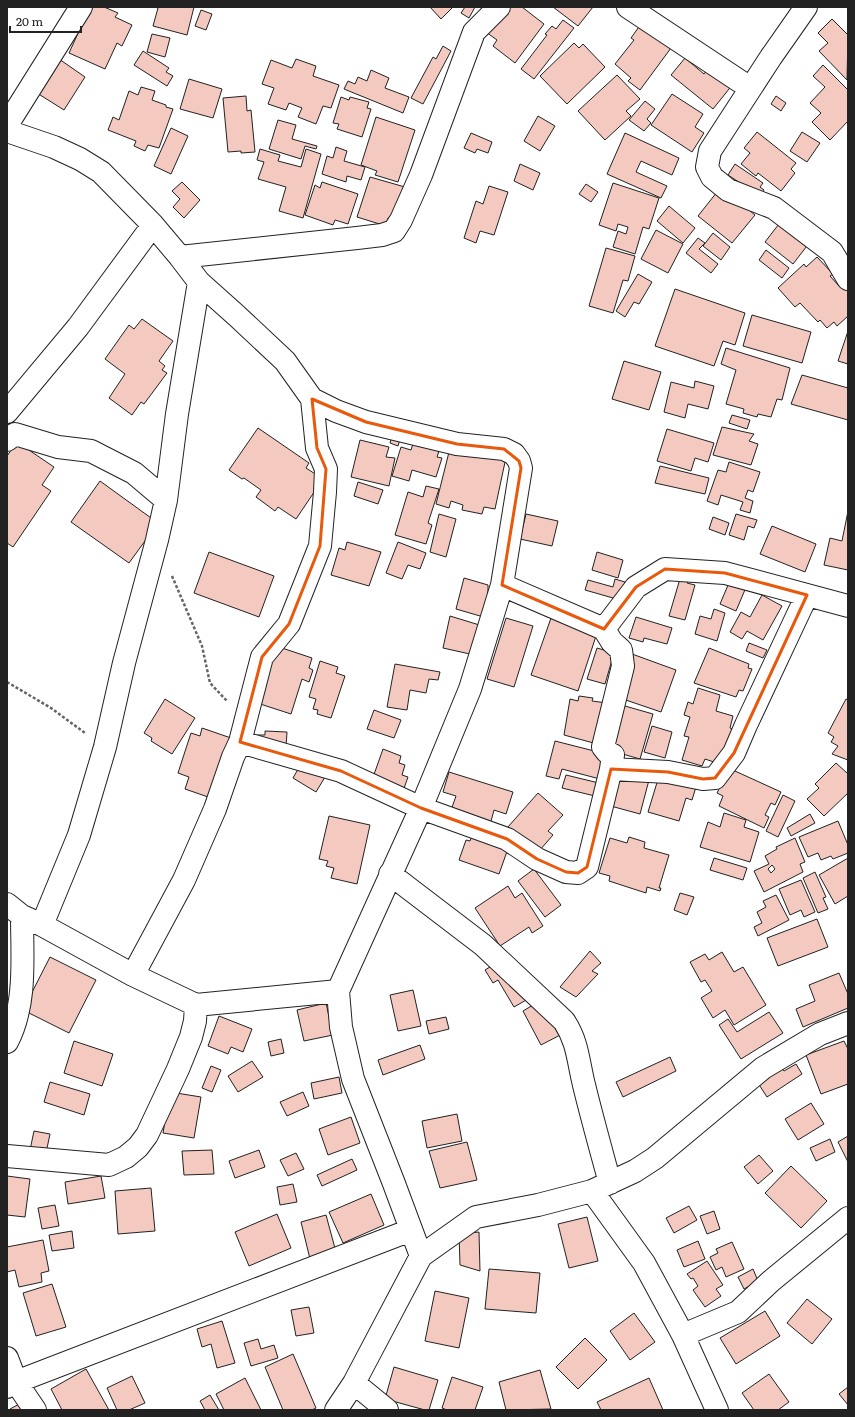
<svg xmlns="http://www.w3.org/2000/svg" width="855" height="1417" viewBox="0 0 855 1417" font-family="Literata,serif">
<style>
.building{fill:#f3c9c0;stroke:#222;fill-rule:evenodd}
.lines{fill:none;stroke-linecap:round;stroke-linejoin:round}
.minor-casing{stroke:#222;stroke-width:24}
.path{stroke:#646464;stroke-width:2.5;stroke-dasharray:3 2;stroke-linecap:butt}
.minor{stroke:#fff;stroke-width:22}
.marked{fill:none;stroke:#e8590c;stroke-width:3;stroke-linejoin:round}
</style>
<rect width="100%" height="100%" fill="#fff"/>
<path class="building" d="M 90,7 L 104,7 L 118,13 L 115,17 L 132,25 L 122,46 L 117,43 L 105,69 L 69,53 Z
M 155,7 L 194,7 L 187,35 L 153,26 L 158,8 Z
M 430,7 L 453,7 L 441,19 Z
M 465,7 L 475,7 L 469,18 L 461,13 Z
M 505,7 L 522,7 L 544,24 L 515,63 L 493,46 L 497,40 L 486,32 Z
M 553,7 L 593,7 L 578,26 Z
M 201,10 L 212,14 L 206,30 L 195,26 Z
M 832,19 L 848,35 L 847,80 L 819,51 L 828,43 L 818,33 Z
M 563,20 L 574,28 L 534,79 L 521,69 L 547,35 L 545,34 L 552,26 L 556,29 Z
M 641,24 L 671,48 L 640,90 L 628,81 L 631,78 L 615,64 L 634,40 L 631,38 Z
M 152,34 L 170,38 L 165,57 L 147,52 Z
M 574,43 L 579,48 L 583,44 L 605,67 L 567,104 L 540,76 Z
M 443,46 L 451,51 L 423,104 L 411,98 L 433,57 L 436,59 Z
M 143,51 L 169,68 L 166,72 L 173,76 L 167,86 L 134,65 Z
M 685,58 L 704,74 L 710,66 L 733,84 L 713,109 L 671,75 Z
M 59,59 L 85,77 L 64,110 L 37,93 Z
M 296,59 L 316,66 L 313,76 L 339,85 L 331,108 L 323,106 L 316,124 L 298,117 L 302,108 L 289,103 L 286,110 L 268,104 L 274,88 L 262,84 L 271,60 L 292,68 Z
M 823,65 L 848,90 L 848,121 L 830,140 L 812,122 L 821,113 L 810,103 L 825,87 L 813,76 Z
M 371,70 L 389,78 L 385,88 L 409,97 L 403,113 L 344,89 L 348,81 L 355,84 L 358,77 L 367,81 Z
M 617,75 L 640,99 L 626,111 L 631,116 L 605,140 L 578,111 Z
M 189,79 L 222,89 L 213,118 L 180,109 Z
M 141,87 L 155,91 L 152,100 L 166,105 L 166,107 L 173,109 L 159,148 L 148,145 L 145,151 L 134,146 L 136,141 L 108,130 L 113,117 L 119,120 L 129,91 L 138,95 Z
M 672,94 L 703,114 L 695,127 L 704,133 L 692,152 L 651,125 Z
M 246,96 L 247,111 L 251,110 L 255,152 L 241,153 L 241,151 L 228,152 L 223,98 Z
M 776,96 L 786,103 L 781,111 L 771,104 Z
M 341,97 L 349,100 L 350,97 L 369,102 L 367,108 L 371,109 L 362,137 L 337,129 L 339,124 L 333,123 Z
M 645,101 L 655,109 L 647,119 L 651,123 L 644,131 L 629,120 Z
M 538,116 L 555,126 L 540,151 L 524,141 Z
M 376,117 L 415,130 L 398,182 L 375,175 L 377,171 L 361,165 Z
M 278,120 L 296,125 L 292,139 L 317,146 L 316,149 L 305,146 L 301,159 L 269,149 Z
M 171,128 L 188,136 L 171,174 L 154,166 Z
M 757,132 L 796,163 L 791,169 L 795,173 L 781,191 L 758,173 L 756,176 L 741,164 L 750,153 L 744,148 Z
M 802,132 L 820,143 L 807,162 L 790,151 Z
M 471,133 L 492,142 L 488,153 L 477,149 L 475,153 L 464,148 Z
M 625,133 L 679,158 L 672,175 L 641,161 L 636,172 L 667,186 L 661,198 L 607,174 Z
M 336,147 L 347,151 L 344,161 L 365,167 L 361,180 L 347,176 L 346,182 L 322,174 L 327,156 L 333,158 Z
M 260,149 L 280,155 L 278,161 L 301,167 L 306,149 L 321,154 L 303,218 L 279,211 L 286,187 L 258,179 L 264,162 L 257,160 Z
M 520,164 L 540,173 L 533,190 L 514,181 Z
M 735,164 L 763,183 L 760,187 L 764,190 L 760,196 L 728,175 Z
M 370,177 L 405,187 L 395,220 L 388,218 L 386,226 L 357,217 Z
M 182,182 L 200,200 L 184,218 L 173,207 L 180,199 L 172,191 Z
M 322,182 L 358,194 L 348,224 L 335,220 L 333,225 L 305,215 L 315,185 L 320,188 Z
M 613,183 L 659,198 L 649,229 L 643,227 L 635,254 L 613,247 L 618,231 L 626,234 L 628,227 L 618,224 L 616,231 L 599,225 Z
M 586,184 L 598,192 L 591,202 L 579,194 Z
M 489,186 L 508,192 L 494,235 L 480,231 L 476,243 L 464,238 L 476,201 L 483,204 Z
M 721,187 L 755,215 L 732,243 L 698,216 Z
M 669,206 L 695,228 L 683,243 L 657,221 Z
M 782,220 L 810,242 L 793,264 L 765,242 Z
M 656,230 L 683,244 L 668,273 L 641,259 Z
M 713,233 L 730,247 L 721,260 L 703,246 Z
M 698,238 L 705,243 L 699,249 L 718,264 L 711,273 L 686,253 Z
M 606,248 L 635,256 L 628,281 L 623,280 L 613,313 L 589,306 Z
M 766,250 L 789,268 L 782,278 L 759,260 Z
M 817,257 L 833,274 L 830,276 L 839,286 L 843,282 L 848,287 L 848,316 L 837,326 L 834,322 L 827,328 L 820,320 L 818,322 L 800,303 L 795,307 L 778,288 L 804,264 L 806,267 Z
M 638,274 L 652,282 L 639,304 L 634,302 L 625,317 L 616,311 Z
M 675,289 L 745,313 L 735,345 L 723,341 L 714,366 L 655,346 Z
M 752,315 L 811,332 L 802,363 L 743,346 Z
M 142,319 L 173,341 L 159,361 L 165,366 L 162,370 L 167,373 L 144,404 L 141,402 L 132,415 L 109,398 L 125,374 L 105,359 L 129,325 L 134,329 Z
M 848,331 L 848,364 L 838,361 Z
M 726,348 L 790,368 L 782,400 L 777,399 L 771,417 L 758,414 L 757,417 L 743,413 L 744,409 L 726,404 L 736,370 L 721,364 Z
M 624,361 L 661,372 L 649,410 L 612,399 Z
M 802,375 L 848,388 L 848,420 L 791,404 Z
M 695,381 L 714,386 L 708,409 L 688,404 L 685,418 L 664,412 L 671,382 L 694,388 Z
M 732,415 L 750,420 L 747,429 L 729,423 Z
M 722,427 L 754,434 L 749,441 L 758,444 L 751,465 L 713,455 Z
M 258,428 L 309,463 L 306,468 L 323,479 L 296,519 L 278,507 L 275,511 L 256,497 L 261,490 L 244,478 L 242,479 L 229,470 Z
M 667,429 L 714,443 L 708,462 L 695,458 L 691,471 L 657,461 Z
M 393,433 L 401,436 L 398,446 L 390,443 Z
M 360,440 L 389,447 L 386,457 L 395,458 L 389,486 L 351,477 Z
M 414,440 L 440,448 L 437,457 L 442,458 L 436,477 L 412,470 L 409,481 L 392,476 L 401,447 L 411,450 Z
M 452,440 L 508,448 L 495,509 L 484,507 L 482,514 L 462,510 L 463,505 L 451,501 L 449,508 L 436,504 Z
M 17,442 L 54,467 L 42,485 L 51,491 L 13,547 L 7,543 L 7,456 Z
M 729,462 L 760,472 L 753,492 L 748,490 L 745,498 L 753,501 L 750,513 L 740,510 L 743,502 L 721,495 L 718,505 L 707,501 L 718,470 L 726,472 Z
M 660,466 L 709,478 L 705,494 L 655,483 Z
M 100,481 L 158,523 L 129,563 L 71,522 Z
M 358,482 L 383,490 L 378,504 L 354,496 Z
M 426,486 L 439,489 L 428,523 L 432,525 L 426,544 L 395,535 L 408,492 L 423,497 Z
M 848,511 L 848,570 L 824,565 L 830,538 L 842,541 Z
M 439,514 L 456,519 L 446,557 L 430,552 Z
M 526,514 L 558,521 L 552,546 L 520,539 Z
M 736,514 L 757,520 L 754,528 L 748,526 L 744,540 L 729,535 Z
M 713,517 L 729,523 L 725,535 L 709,529 Z
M 772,526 L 816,544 L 805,572 L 760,554 Z
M 347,542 L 381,552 L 369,586 L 331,575 L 339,548 L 345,550 Z
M 398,542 L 426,553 L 420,569 L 408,565 L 402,579 L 386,573 Z
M 209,552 L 274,576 L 259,617 L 194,593 Z
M 597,552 L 623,560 L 618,578 L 592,570 Z
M 682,572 L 690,575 L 687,583 L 695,585 L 685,620 L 669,616 Z
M 464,578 L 488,585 L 488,593 L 493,596 L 487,618 L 456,609 Z
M 731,578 L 747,585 L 736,611 L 720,604 Z
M 615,579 L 625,582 L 620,600 L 585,590 L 588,580 L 613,587 Z
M 762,595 L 782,606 L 763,640 L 747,631 L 742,639 L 730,632 L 741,612 L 750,617 Z
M 714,609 L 725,613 L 717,641 L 695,634 L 700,616 L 711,619 Z
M 450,616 L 486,627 L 470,654 L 443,648 Z
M 636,617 L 672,628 L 667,644 L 644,638 L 643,642 L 629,638 Z
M 506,618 L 533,626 L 514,687 L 487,679 Z
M 551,618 L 597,633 L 578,691 L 531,675 Z
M 749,643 L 767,650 L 763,658 L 746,651 Z
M 273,645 L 312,658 L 309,668 L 313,670 L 309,682 L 302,679 L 291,714 L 254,702 Z
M 597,648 L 614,653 L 605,684 L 587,679 Z
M 709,648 L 749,664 L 748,668 L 752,669 L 743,691 L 739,690 L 736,697 L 694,683 Z
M 632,654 L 676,670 L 661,712 L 617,697 Z
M 320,661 L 338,667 L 336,673 L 345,676 L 331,718 L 317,714 L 318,710 L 313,709 L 316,699 L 309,697 Z
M 395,664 L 440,672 L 438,680 L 429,679 L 426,693 L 410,690 L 407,710 L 387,707 Z
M 698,688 L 720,695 L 716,711 L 733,716 L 730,728 L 734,730 L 723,765 L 705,759 L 702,766 L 682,760 L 689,737 L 684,736 L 690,717 L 684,715 L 688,702 L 693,704 Z
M 579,696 L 593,698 L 592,701 L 607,703 L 601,745 L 564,735 L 570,699 L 578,701 Z
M 165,699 L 195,718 L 172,754 L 151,741 L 152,738 L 144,733 Z
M 846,699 L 848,700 L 848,760 L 832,754 L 838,746 L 831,742 L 834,737 L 828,733 Z
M 618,704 L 653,714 L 640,759 L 605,749 Z
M 374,710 L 401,720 L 394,738 L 367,729 Z
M 652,726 L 672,732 L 665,758 L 644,752 Z
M 202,728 L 231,738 L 211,798 L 185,789 L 189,777 L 178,773 L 191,733 L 200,736 Z
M 265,731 L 287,732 L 286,747 L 257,745 L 257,735 L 265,735 Z
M 555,741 L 606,754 L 600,779 L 562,769 L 559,779 L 546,776 Z
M 383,749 L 401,756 L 399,763 L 405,765 L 402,775 L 408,777 L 402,794 L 371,783 Z
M 836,763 L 847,773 L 848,772 L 848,793 L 824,816 L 807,799 L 819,788 L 815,784 Z
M 301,764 L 325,777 L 316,792 L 293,778 Z
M 724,766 L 781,792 L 775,805 L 771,803 L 765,815 L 769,817 L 764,828 L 719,806 L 723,796 L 717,793 L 719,789 L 717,787 Z
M 449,772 L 513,792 L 506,814 L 494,810 L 490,825 L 450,813 L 456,796 L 443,792 Z
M 566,775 L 603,784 L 599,797 L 562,788 Z
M 615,776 L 634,781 L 636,776 L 649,780 L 640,814 L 607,805 Z
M 659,776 L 696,787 L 692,800 L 686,798 L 679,821 L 648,812 Z
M 538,793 L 563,815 L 548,831 L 553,835 L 539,851 L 507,828 Z
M 783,795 L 795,801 L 778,837 L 766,831 Z
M 724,813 L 746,820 L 744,827 L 759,832 L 750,862 L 700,847 L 708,822 L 720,827 Z
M 810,814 L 815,823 L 791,836 L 787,828 Z
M 329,816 L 370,825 L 357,884 L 331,878 L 334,868 L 326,866 L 328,861 L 319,859 Z
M 838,821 L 848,845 L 848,853 L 833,859 L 831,856 L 821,860 L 818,853 L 808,857 L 799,837 Z
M 474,830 L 510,843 L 499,874 L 459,860 L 466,840 L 470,841 Z
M 629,837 L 645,842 L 644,848 L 669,855 L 659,888 L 661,888 L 660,891 L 647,887 L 646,893 L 609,881 L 610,876 L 599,873 L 610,838 L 627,843 Z
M 795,838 L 805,862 L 800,864 L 803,872 L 764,892 L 754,871 L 769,864 L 765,856 L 777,849 L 776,847 ZM 772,865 L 775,869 L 771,873 L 768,869 Z
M 714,858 L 747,868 L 743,880 L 710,870 Z
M 848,858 L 848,896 L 835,904 L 819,875 Z
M 534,869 L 561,905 L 545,917 L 518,881 Z
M 815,872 L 826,897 L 823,898 L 828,909 L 818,913 L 803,878 Z
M 801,880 L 815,912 L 804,917 L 801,910 L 790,915 L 779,889 Z
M 508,886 L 515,898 L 522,893 L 543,926 L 532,933 L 529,927 L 500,946 L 475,908 Z
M 680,893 L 694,897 L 687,915 L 674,910 Z
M 776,895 L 789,920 L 758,936 L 754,927 L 762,923 L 757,912 L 766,907 L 763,901 Z
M 817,919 L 828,947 L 778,966 L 767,938 Z
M 590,951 L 601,963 L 592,971 L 598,974 L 576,997 L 560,987 Z
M 722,952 L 734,972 L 743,967 L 766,1005 L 734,1025 L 725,1010 L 713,1018 L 701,998 L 712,991 L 705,980 L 701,982 L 690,962 L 705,954 L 709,960 Z
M 50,957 L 96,980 L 69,1033 L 23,1010 Z
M 498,962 L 535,995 L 514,1007 L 498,980 L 493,983 L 485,970 Z
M 839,973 L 848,994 L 848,1008 L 803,1027 L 796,1009 L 815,1001 L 809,985 Z
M 413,990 L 421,1026 L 398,1031 L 390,995 Z
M 545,998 L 564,1033 L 541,1045 L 523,1011 Z
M 326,1003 L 333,1035 L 304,1041 L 297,1010 Z
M 769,1012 L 783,1033 L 741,1059 L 719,1025 L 728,1019 L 737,1032 Z
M 219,1016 L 252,1029 L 243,1052 L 231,1047 L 228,1054 L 208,1046 Z
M 446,1017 L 449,1029 L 429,1034 L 426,1021 Z
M 281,1039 L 284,1053 L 271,1056 L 268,1042 Z
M 74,1041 L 113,1054 L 102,1086 L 64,1073 Z
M 844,1041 L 848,1049 L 848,1084 L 821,1094 L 806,1055 Z
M 420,1045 L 425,1059 L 383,1075 L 378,1060 Z
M 670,1057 L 676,1071 L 623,1097 L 616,1082 Z
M 252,1061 L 263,1077 L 238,1092 L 228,1076 Z
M 796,1064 L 802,1074 L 767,1097 L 756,1080 L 780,1065 L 784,1071 Z
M 211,1066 L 221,1070 L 212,1092 L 202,1088 Z
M 339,1077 L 342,1093 L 314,1099 L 311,1083 Z
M 50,1082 L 90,1094 L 84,1115 L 44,1102 Z
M 170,1092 L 201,1097 L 194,1138 L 163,1133 Z
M 303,1092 L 309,1106 L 287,1116 L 280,1102 Z
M 811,1103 L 824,1124 L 798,1140 L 785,1119 Z
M 457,1114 L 462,1141 L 427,1148 L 422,1121 Z
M 351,1117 L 360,1143 L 328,1155 L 319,1129 Z
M 34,1131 L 50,1134 L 46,1153 L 30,1150 Z
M 848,1136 L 848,1162 L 838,1142 Z
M 830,1139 L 835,1152 L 816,1161 L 810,1148 Z
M 467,1142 L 477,1180 L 440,1188 L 429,1151 Z
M 212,1150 L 214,1174 L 184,1175 L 182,1151 Z
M 259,1150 L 265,1167 L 235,1178 L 229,1161 Z
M 296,1153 L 304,1169 L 288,1176 L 280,1160 Z
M 759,1155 L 773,1171 L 758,1184 L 744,1167 Z
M 352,1159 L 357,1170 L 322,1186 L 317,1175 Z
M 791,1166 L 827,1201 L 801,1228 L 765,1193 Z
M 7,1176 L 30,1179 L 25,1217 L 7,1215 Z
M 101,1176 L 105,1198 L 68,1204 L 65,1182 Z
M 293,1184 L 297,1202 L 280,1205 L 277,1187 Z
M 151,1188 L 155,1231 L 118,1234 L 115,1191 Z
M 371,1194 L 384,1225 L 343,1243 L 329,1212 Z
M 55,1205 L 59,1226 L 42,1229 L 38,1208 Z
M 689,1206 L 697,1220 L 674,1233 L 666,1218 Z
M 714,1211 L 720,1229 L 707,1234 L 700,1216 Z
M 277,1214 L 291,1248 L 249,1266 L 235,1232 Z
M 326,1215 L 336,1252 L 310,1259 L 301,1222 Z
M 587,1217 L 598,1261 L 569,1268 L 558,1224 Z
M 72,1231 L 74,1248 L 52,1251 L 49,1235 Z
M 479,1232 L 480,1271 L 460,1265 L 459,1234 Z
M 43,1240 L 49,1271 L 41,1273 L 42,1282 L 19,1287 L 15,1270 L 7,1272 L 7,1247 Z
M 698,1241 L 705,1259 L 684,1267 L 677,1250 Z
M 732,1242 L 744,1269 L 726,1277 L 722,1267 L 716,1270 L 710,1257 L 718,1253 L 716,1249 Z
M 707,1261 L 723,1285 L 716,1289 L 721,1296 L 705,1307 L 693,1290 L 698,1286 L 693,1278 L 691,1279 L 687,1274 Z
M 489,1269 L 540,1273 L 536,1313 L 485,1309 Z
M 753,1269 L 758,1281 L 744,1289 L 738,1277 Z
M 52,1284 L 66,1327 L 36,1336 L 23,1293 Z
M 435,1291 L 469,1298 L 459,1348 L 425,1341 Z
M 807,1299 L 832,1319 L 812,1344 L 787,1323 Z
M 309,1307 L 314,1333 L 296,1336 L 291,1310 Z
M 765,1311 L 780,1336 L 736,1364 L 720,1338 Z
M 634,1313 L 655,1342 L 630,1360 L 610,1331 Z
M 222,1321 L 235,1363 L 217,1368 L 211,1344 L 202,1347 L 197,1329 Z
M 585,1338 L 607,1360 L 578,1389 L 556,1367 Z
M 258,1339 L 261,1349 L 274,1345 L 278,1358 L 251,1366 L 244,1343 Z
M 293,1354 L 316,1408 L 312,1410 L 283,1410 L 265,1367 Z
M 394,1367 L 438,1380 L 429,1410 L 425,1410 L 385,1399 Z
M 86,1369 L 109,1410 L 62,1410 L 51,1389 Z
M 540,1370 L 551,1409 L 506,1410 L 499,1382 Z
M 769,1374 L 789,1402 L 778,1410 L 754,1410 L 742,1393 Z
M 132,1376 L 145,1403 L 129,1410 L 117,1410 L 107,1388 Z
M 452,1377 L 483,1387 L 475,1410 L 447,1410 L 442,1408 Z
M 245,1378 L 261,1410 L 224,1410 L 216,1394 Z
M 649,1378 L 663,1410 L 601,1410 L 597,1402 Z
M 848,1387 L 848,1405 L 839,1394 Z
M 210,1395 L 219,1410 L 205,1410 L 200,1401 Z
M 25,1401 L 31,1410 L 10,1410 L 10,1409 Z"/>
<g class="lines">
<g class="minor-casing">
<path id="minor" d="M 628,7 L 750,88
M 806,7 L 771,57 L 710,151 L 707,167 L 712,177 L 728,190 L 774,208 L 832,252 L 848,279
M 7,125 L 81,7
M 7,131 L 54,147 L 80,159 L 101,172 L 153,225 L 180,257 L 199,282 L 237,316 L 285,361 L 312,399 L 336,411 L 366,422 L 457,444 L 504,449 L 514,454 L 519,461 L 521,468 L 502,585 L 470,689 L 421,808 L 338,991 L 341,1027 L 353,1079 L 393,1181 L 421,1256
M 180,257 L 357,238 L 382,235 L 394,231 L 401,220 L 421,175 L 474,32 L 499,7
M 7,412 L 78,327 L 153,225
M 7,440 L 15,434 L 58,447 L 91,451 L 134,473 L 166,500
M 604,629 L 636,587 L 665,569 L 725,573 L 848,606
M 240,742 L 341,771 L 421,808 L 507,839 L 537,859 L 566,872 L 578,873 L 587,867 L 611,769 L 613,755 L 607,752 L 603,747 L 623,666 L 621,650 L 612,642 L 604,629 L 502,585
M 611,769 L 668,772 L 703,779 L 715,778 L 734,753 L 746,725 L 807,595
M 390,874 L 483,945 L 564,1021 C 578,1042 578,1061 584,1085 C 592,1118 601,1150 610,1183
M 7,904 L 22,916 L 42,925 L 133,975 L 196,1005 L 338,991
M 42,925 L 79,835 L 105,747 L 124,663 L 157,540 L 166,500 L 177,414 L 199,282
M 133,975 L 184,880 L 215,809 L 233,757 L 240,742 L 262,657 L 289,624 L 320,546 L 325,492 L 326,469 L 317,448 L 312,399
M 7,1042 C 27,1004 22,957 22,916
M 7,1156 L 109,1165 L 126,1157 L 138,1147 L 147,1135 L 178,1069 L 191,1037 L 195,1021 L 196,1005
M 592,1191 L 644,1263 L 683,1335 L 717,1410
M 683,1335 L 738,1312 L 771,1281 L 848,1218
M 7,1358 L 16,1382 L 35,1410
M 354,1383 L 387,1410
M 7,1387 L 16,1382 L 411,1230
M 336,1410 L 354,1383 L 421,1256 L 476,1217 L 538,1205 L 592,1191 L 635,1171 L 655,1158 L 763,1068 L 820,1034 L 848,1023"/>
</g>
<path class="path" d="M 172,576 L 202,646 L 210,683 L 227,701
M 7,682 L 51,708 L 85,733"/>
<use href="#minor" class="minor"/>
</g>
<path class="marked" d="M 312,399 L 366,422 L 457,444 L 504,449 L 519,461 L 521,468 L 502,585 L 604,629 L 636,587 L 665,569 L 725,573 L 807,595 L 734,753 L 715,778 L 703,779 L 668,772 L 611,769 L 587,867 L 578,873 L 566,872 L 537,859 L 507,839 L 421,808 L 341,771 L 240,742 L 262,657 L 289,624 L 320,546 L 326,469 L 317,448 Z"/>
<rect width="855" height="1417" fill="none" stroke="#222222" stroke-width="16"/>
<path d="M10 26v6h71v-6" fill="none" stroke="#222222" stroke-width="2"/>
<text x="16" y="26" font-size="12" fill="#222222" stroke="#ffffff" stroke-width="3" paint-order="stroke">20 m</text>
</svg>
